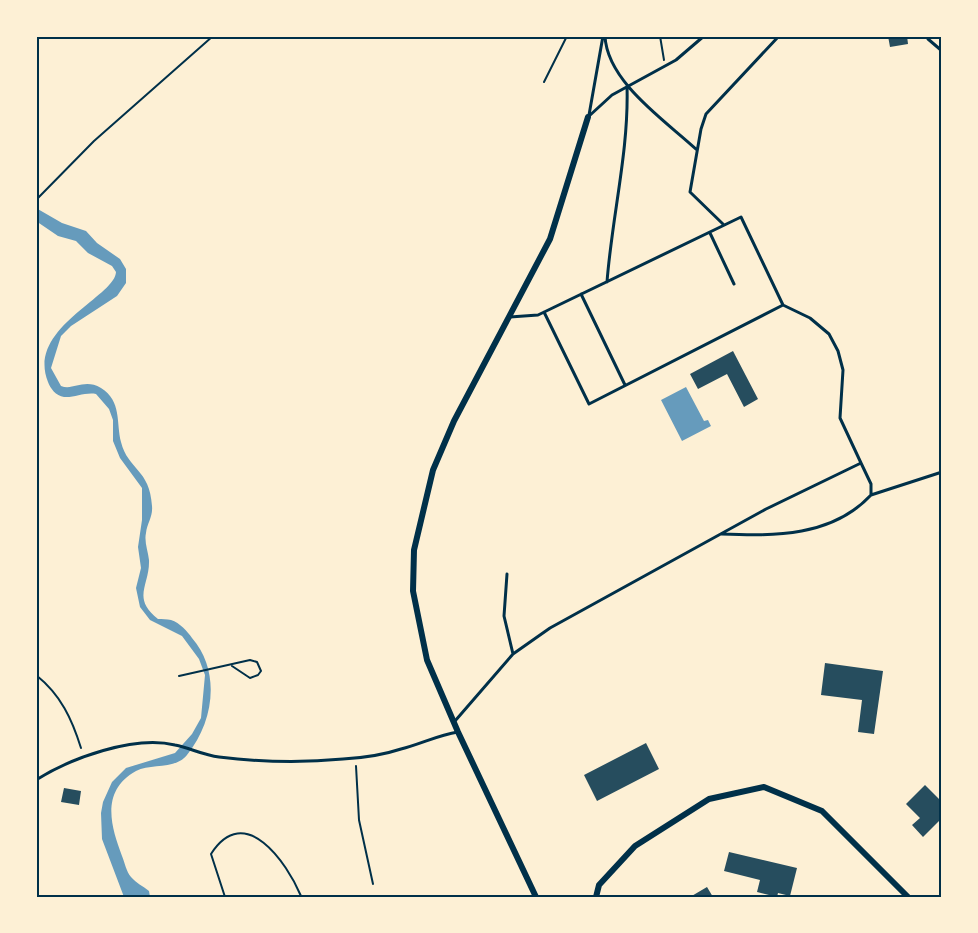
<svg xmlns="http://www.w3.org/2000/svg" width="978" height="933" viewBox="0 0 978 933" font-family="Rubik,sans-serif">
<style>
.water{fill:#669bbc}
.building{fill:#264d5e}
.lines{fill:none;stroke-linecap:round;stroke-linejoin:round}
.path{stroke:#003049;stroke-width:2}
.service{stroke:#003049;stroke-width:3}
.minor{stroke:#003049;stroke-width:6}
.neatline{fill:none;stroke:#003049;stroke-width:2}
</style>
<rect width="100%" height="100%" fill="#fdf0d5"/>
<path class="water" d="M 36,208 L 62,223 L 86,231 L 97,243 L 120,259 L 126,269 L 126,283 L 117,296 L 71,326 L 61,336 L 51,368 L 61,386 C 73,391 84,378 101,388 C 122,401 116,423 121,442 C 128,470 150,469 152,506 C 153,517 147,523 146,533 C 144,541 148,551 149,560 C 150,585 131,598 158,619 C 162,619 167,619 171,620 C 180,623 187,631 192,638 C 221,671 214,722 187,755 C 175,770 151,763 136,771 C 100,791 111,827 122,856 C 125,863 126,871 131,877 C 136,883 143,886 149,891 L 150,897 L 124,897 L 102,839 L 101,813 L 103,802 L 112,782 L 126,768 L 175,753 L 192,734 L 201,718 L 205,675 L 199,659 L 182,636 L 150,620 L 140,607 L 136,588 L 141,568 L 138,547 L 142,520 L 142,488 L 120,458 L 113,441 L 113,420 L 109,409 L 96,394 C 85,392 74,398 64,397 C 56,396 50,388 48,382 C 26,328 115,297 116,272 L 112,266 L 88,253 L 76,241 L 58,236 L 36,221 Z
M 686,387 L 704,421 L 708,420 L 711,426 L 682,441 L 661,400 Z"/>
<path class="building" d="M 888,36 L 907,36 L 908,44 L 890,47 Z
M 733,351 L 758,399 L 744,407 L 727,374 L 698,389 L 690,374 Z
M 825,663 L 883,671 L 874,734 L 858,732 L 862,700 L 821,695 Z
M 646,743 L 659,769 L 597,801 L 584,775 Z
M 925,785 L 942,802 L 942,818 L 923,837 L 912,825 L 920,818 L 906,804 Z
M 64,788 L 81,791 L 79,805 L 61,802 Z
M 729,852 L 797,868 L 790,896 L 778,893 L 777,897 L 757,892 L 760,880 L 724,871 Z
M 707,887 L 713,897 L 690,897 Z"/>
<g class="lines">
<path class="path" d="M 660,36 L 664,60
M 544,82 L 567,36
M 36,200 L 94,141 L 213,36
M 36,675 C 61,695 72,719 81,748
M 179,676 L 250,660 L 257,662 L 261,671 L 258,675 L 250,678 L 232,666
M 356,766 L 359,820 L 373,884
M 225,897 L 211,854 C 245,801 287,863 301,896"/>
<path class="service" d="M 605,36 C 607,82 666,121 697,150
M 928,39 L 942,51
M 589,115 L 603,36
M 588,117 L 612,95 L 676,60 L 704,36
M 724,225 L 690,192 L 701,129 L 706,114 L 779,36
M 710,233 L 734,284
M 607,282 C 612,216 629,151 627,86
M 581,294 L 625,385
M 544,312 L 589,404 L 783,305
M 510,317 L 538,315 L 741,217 L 783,305 L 810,318 L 829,334 L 838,351 L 843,370 L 840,418 L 861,463
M 871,495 L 942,472
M 507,574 L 504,616 L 513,654
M 455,721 L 513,654 L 550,628 L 766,509 L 861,463 L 871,484 L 871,495 C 832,537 775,536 721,534
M 36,780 C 71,758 134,735 175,745 C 190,748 203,755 219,757 C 260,762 302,763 343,759 C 361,758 383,755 401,749 C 421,744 438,735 458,732"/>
<path class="minor" d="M 536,897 L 458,732 L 427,660 L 413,591 L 414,550 L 433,470 L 454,421 L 550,239 L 588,117
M 596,897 L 599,885 L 635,846 L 709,799 L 764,787 L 822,811 L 908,897"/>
</g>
<rect width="978" height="933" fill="none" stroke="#fdf0d5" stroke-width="75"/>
<rect x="38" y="38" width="902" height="858" class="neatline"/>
</svg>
